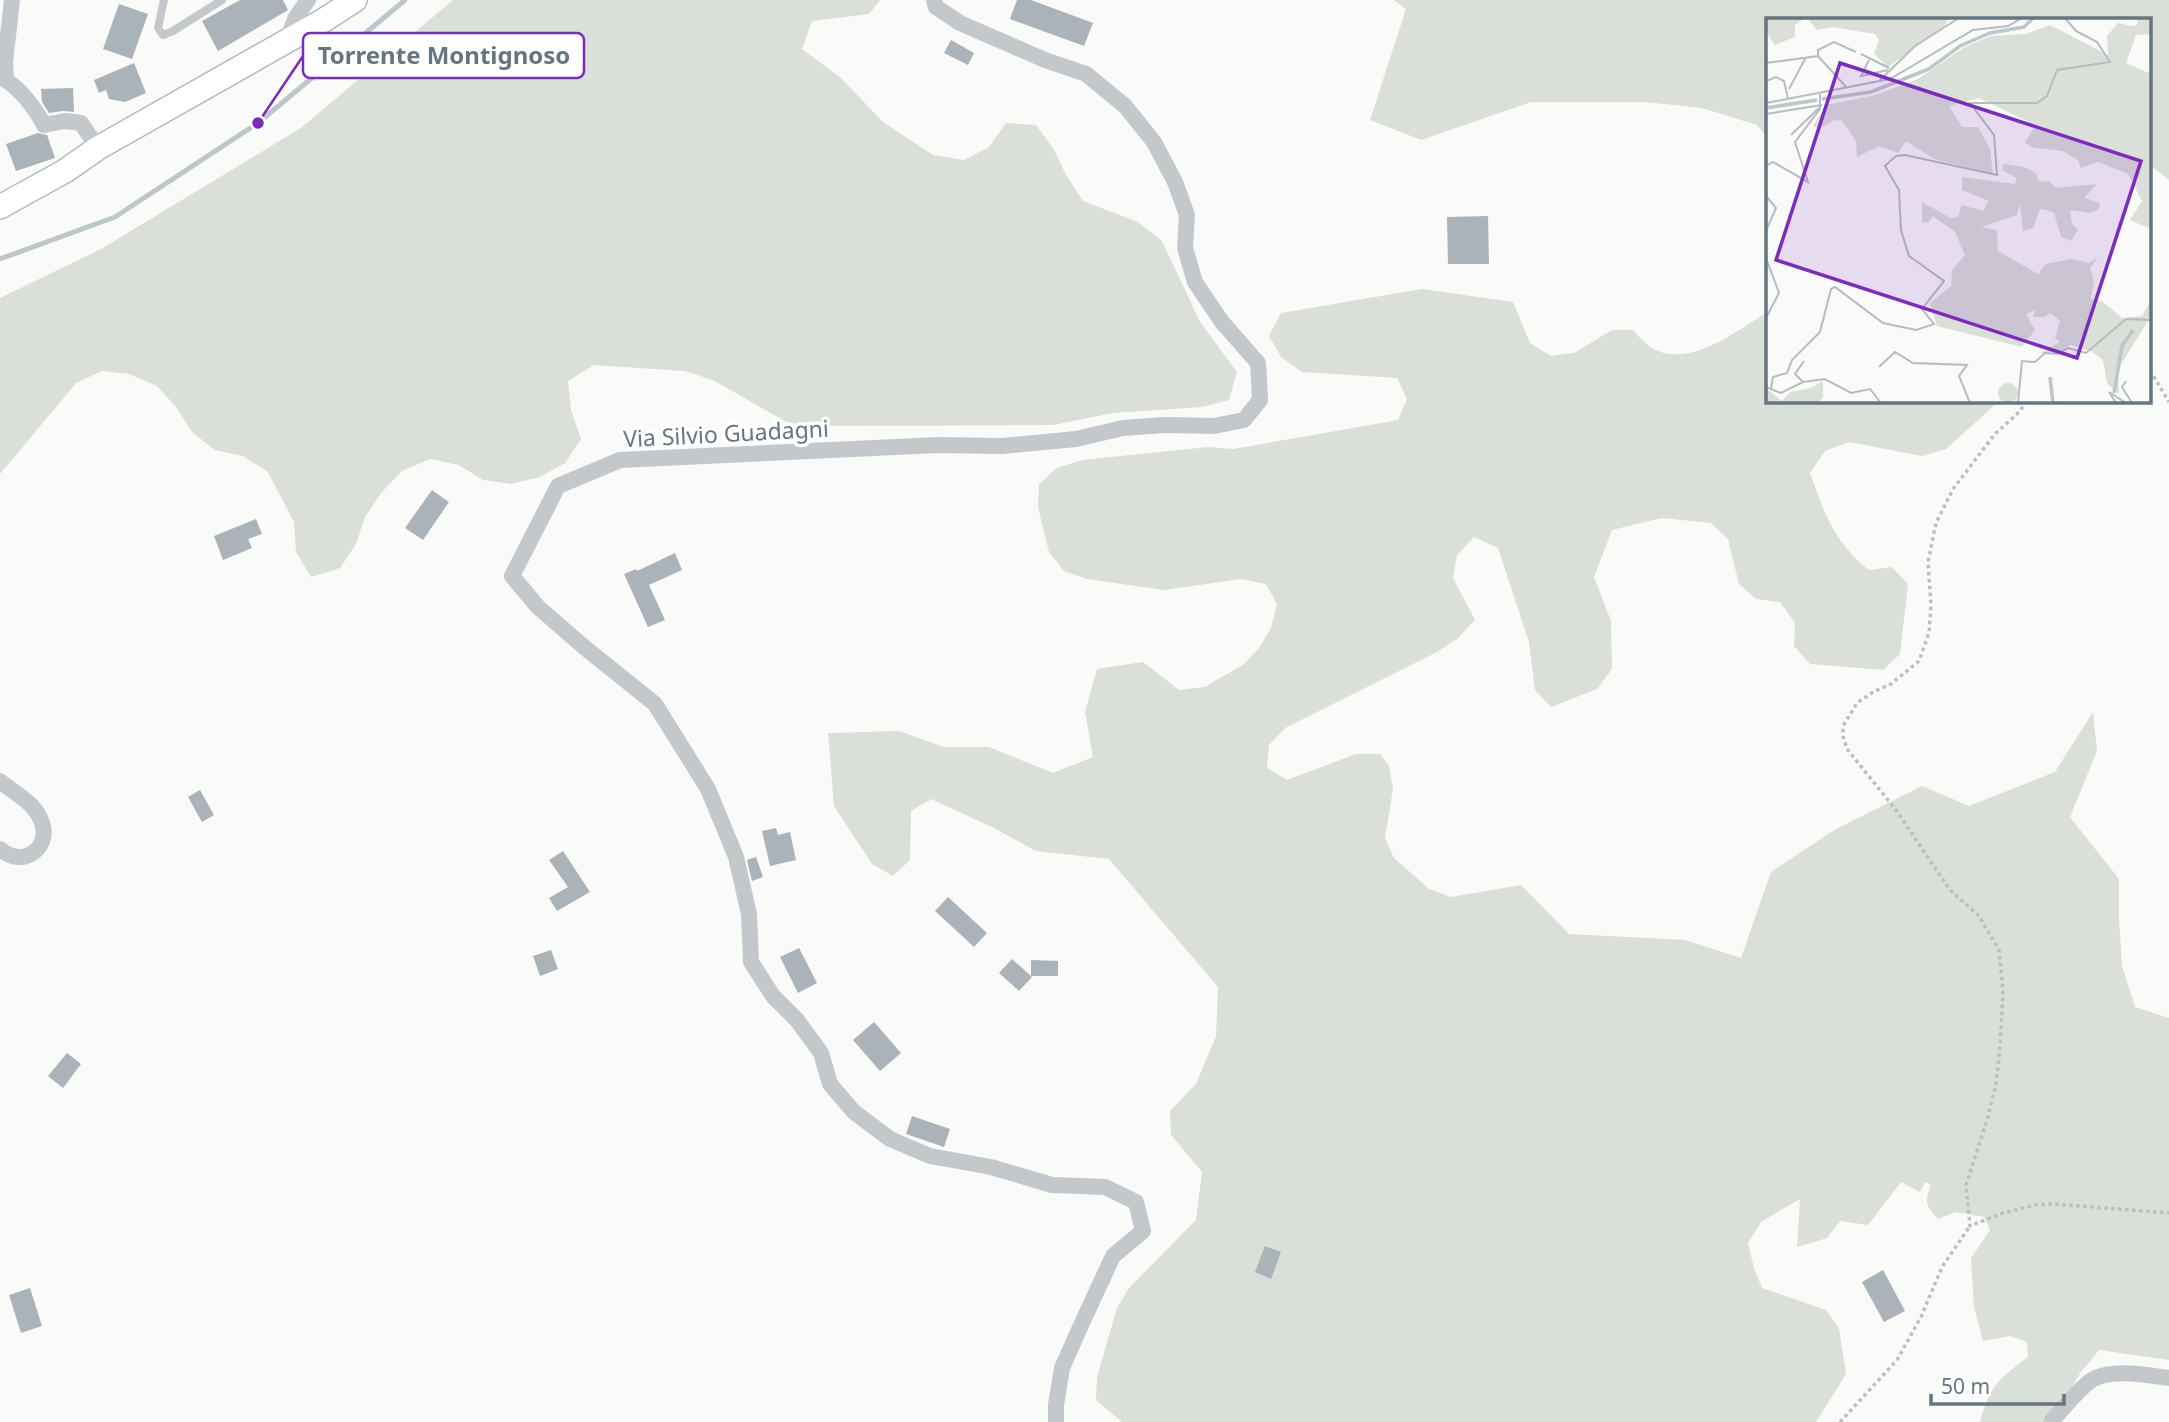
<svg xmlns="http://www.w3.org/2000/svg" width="2169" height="1422" viewBox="0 0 2169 1422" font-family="'Noto Sans',sans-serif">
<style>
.green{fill:#dadfd7}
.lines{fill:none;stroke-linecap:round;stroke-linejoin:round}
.stream{stroke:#bbc7cb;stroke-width:5}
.building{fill:#aab3b9}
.secondary-casing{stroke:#b3babf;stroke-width:26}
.path{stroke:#bbbfc2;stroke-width:3.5;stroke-dasharray:3.5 3.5;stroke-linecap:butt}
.lane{stroke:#c3c8cc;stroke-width:8}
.street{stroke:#c3c8cc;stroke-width:16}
.secondary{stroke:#fff;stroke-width:23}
.labels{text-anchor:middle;stroke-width:7;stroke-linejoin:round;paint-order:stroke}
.street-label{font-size:23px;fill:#657683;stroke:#fff}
.inset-river{fill:none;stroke:#bbc7cb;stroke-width:3.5}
.inset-road{fill:none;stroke:#b5bdc2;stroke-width:2}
.view{fill:#7b2cbf;fill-opacity:0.15;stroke:#7b2cbf;stroke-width:3.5}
.inset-edge{fill:none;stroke:#657683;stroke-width:3.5}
.leader{fill:none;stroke:#7b2cbf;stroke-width:2.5}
.callout-dot{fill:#7b2cbf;stroke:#fff;stroke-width:2.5}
.callout{fill:#fff;stroke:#7b2cbf;stroke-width:2.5}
.callout-label{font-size:24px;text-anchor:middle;font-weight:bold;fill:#657683}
</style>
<rect width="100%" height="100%" fill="#fafaf8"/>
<path class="green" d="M 453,0 L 880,0 L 869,14 L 812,21 L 802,49 L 841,78 L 883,122 L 933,155 L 964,160 L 989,147 L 1006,123 L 1036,125 L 1053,148 L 1066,175 L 1083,201 L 1138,222 L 1162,241 L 1200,322 L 1237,372 L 1229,400 L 1202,407 L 1113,413 L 1053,425 L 816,426 L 788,423 L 713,380 L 684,371 L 594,365 L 568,381 L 571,410 L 581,439 L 565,463 L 540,477 L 511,484 L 483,480 L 459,465 L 430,459 L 402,471 L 381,493 L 365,517 L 356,544 L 340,568 L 311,577 L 296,552 L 294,522 L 268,472 L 243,456 L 215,450 L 192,432 L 176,407 L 157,386 L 129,374 L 102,371 L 76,383 L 0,474 L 0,298 L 101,249 L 301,128 Z
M 1394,0 L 2169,0 L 2169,180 L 2150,165 L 2150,19 L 1768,19 L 1768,138 L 1757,125 L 1702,108 L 1645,102 L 1531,102 L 1421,140 L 1370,120 L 1406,9 Z
M 1422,289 L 1513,302 L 1530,343 L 1551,356 L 1574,353 L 1612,330 L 1633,330 C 1638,335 1643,342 1649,346 C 1686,372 1736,331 1768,312 L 1768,401 L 1999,401 L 1946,449 L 1922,456 L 1849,442 L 1825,451 L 1810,473 C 1824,513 1834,542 1869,570 L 1892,567 L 1908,584 L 1900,654 L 1883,670 L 1810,664 L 1794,646 L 1795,623 L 1780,602 L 1756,599 L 1739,584 L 1728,539 L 1711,523 L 1662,518 L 1612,530 L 1594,577 L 1611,621 L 1612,669 L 1597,689 L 1551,707 L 1535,690 L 1529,642 L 1498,548 L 1474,537 L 1457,555 L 1453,578 L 1475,620 L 1457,639 L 1437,652 L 1285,728 L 1269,745 L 1267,768 L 1287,780 L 1356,754 L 1380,754 L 1389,766 L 1393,789 L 1385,838 L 1394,858 L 1429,889 L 1451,897 L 1521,885 L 1569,934 L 1685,940 L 1741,958 L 1771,872 L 1836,829 L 1922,786 L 1969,806 L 2055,772 L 2093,712 L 2097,751 L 2070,817 L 2119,879 L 2119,919 L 2122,966 L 2135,1007 L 2169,1018 L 2169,1360 L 2099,1350 L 2081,1372 L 2070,1390 L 2042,1422 L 1980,1422 C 1990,1385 1999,1379 2028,1357 L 2027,1342 L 2010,1336 L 1983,1341 L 1974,1307 L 1971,1258 L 1990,1230 L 1984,1217 L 1956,1212 L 1938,1219 C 1926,1206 1924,1202 1931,1185 L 1925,1182 L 1920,1192 L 1901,1182 L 1868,1225 L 1840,1221 L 1827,1238 L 1797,1247 L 1800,1199 L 1761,1222 L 1748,1243 L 1754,1268 L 1762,1288 L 1826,1310 L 1839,1328 L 1846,1374 L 1816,1422 L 1122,1422 L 1096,1400 L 1097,1377 L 1117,1308 L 1129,1288 L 1196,1220 L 1202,1172 L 1171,1135 L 1170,1111 L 1196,1084 L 1216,1036 L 1218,987 L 1109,859 L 1036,851 L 994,828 L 931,799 L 911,811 L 910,860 L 893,876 L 872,864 L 834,806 L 828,733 L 899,731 L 944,747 L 989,747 L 1053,773 L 1093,757 L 1085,712 L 1097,669 L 1143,662 L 1179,690 L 1205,687 L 1244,664 L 1259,648 L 1271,628 L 1277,604 L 1266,584 L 1241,579 L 1164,590 L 1087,579 L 1064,571 L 1049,552 L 1038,507 L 1039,484 L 1057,468 L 1082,460 L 1208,447 L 1233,449 L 1398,420 L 1407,399 L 1397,378 L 1302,372 L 1281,357 L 1269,336 L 1281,313 Z"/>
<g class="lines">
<path class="stream" d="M 0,259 L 115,217 L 258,123 L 405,0"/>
</g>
<path class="building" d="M 240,0 L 283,0 L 288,10 L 218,51 L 202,21 Z
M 1017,0 L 1031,0 L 1093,23 L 1084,46 L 1010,19 Z
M 119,4 L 148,14 L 132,59 L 103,49 Z
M 951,40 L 974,53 L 968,65 L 944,53 Z
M 134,63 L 146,93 L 125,102 L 109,99 L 106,90 L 99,93 L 94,80 Z
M 73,88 L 74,112 L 63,111 L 49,113 L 42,102 L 41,89 Z
M 38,133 L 47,135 L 55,158 L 16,171 L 6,144 Z
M 1488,216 L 1489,264 L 1448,264 L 1447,217 Z
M 432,490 L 449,502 L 423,540 L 405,528 Z
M 256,519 L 262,534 L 248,539 L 252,548 L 223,560 L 214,536 Z
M 675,553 L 682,570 L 649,585 L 665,620 L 648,627 L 624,574 L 636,569 L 637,571 Z
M 200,790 L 214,815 L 202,822 L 188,797 Z
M 776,828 L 778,835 L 790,832 L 796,860 L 770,866 L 762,831 Z
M 563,851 L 590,892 L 557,911 L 549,898 L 568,887 L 549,860 Z
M 756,857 L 763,877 L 752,881 L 747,860 Z
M 948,897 L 987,933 L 974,947 L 935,911 Z
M 799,948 L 817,983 L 798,993 L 780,957 Z
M 551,950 L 558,969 L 540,976 L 533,956 Z
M 1012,959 L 1032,977 L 1019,991 L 999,973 Z
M 1031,960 L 1058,961 L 1058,976 L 1031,976 Z
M 874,1022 L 901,1053 L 880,1071 L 853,1040 Z
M 67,1053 L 81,1064 L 63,1088 L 48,1076 Z
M 912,1116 L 950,1129 L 944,1147 L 906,1134 Z
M 1265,1246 L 1281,1252 L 1271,1279 L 1255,1272 Z
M 1883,1270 L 1905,1311 L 1884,1322 L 1862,1282 Z
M 30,1288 L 42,1326 L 21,1333 L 9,1295 Z"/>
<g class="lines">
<g class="secondary-casing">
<path id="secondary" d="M 0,207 L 65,171 L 98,148 L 324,20 L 355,0"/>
</g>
<path class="path" d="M 2150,370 L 2169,402
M 2027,401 L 2019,412 L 1995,434 L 1953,489 L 1936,523 L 1928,562 L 1931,605 L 1929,633 L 1919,661 L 1891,684 L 1873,692 L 1857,703 L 1843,726 L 1843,736 L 1847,749 L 1896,810 L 1950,890 L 1979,916 L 1999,950 L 2003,992 L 2000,1048 L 1996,1084 L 1987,1120 L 1966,1185 L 1970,1226 L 2000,1214 L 2035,1205 L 2054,1204 L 2169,1213
M 1840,1422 L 1897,1360 L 1921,1317 L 1942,1267 L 1970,1226"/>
<path class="lane" d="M 164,0 L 158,28 L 163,35 L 173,31 L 222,0"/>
<path class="street" d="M 934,0 L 936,7 L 960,23 L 1045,60 L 1086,74 L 1125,106 L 1154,142 L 1175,182 L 1187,215 L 1185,248 L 1195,282 L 1222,322 L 1258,363 L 1260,400 L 1244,420 L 1214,426 L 1165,425 L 1123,428 L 1076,439 L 1002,446 L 938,445 L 620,460 L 558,486 L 512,576 L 538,607 L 584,647 L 655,704 L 708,789 L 736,857 L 749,914 L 751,962 L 773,996 L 797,1020 L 821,1053 L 830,1084 L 854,1112 L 890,1139 L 930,1156 L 991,1167 L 1052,1185 L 1105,1187 L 1136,1202 L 1143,1231 L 1113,1256 L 1082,1323 L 1062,1368 L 1056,1405 L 1056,1422
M 287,40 L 296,17 L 308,0
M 0,77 C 18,85 35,108 44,125 L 65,121 L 81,123 L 98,148
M 6,80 L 5,62 L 12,0
M 0,781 C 13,792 33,802 40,818 C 54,846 24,870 0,849
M 2051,1422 C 2063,1409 2075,1393 2089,1382 C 2107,1367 2148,1375 2169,1378"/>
<use href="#secondary" class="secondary"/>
</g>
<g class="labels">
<g class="street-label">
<text transform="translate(726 434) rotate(-3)" y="8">Via Silvio Guadagni</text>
</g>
</g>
<g transform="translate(1766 18)">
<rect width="385" height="385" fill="#fafaf8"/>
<path d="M 0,0 L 39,0 L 29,7 L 29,19 L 9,27 L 0,13 ZM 41,0 L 182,0 L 179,8 L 122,49 L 108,36 L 113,22 L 109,16 L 66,9 L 51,12 ZM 372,0 L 385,0 L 385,16 L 370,17 L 360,45 L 385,56 L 385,211 L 364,202 L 376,183 L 362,156 L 332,144 L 315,150 L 312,142 L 297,133 L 265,129 L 259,124 L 268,110 L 265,105 L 213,80 L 183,88 L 196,109 L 212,109 L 224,131 L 227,156 L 168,141 L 140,123 L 132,135 L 113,128 L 91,139 L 90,123 L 76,103 L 68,102 L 53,111 L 47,108 L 60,87 L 110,77 L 152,61 L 199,29 L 225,18 L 260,16 L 284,7 L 342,37 L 341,18 L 352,5 L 365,8 L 371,7 ZM 238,146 L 258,149 L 270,155 L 273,164 L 283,163 L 290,170 L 331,166 L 318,180 L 334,185 L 333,191 L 323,195 L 304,192 L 306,206 L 312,212 L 305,223 L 295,219 L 288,195 L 281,192 L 274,191 L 267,210 L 257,213 L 254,186 L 251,197 L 215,209 L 231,212 L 232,233 L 272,256 L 280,246 L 305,241 L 324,245 L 332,238 L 324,251 L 328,262 L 325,281 L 336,283 L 356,300 L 376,298 L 385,282 L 385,298 L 352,351 L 353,376 L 341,365 L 337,342 L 325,333 L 304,327 L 291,335 L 274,335 L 294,324 L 289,320 L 294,303 L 284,295 L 278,299 L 267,299 L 269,292 L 260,296 L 269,312 L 256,329 L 171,308 L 164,285 L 185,268 L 186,252 L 199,237 L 189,214 L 167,198 L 162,205 L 156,204 L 156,184 L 185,200 L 192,199 L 196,187 L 217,193 L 223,183 L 196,172 L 196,159 L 249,166 L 251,160 L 236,152 ZM 57,363 L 57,379 L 52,385 L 0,385 L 1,371 L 16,383 L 24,374 L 45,370 ZM232 375a10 10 0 1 1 20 0a10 10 0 1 1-20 0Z" fill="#dadfd7"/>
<path class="inset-river" d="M 56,81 L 105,74 L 163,51 L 194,28 L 224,15 L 258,9 L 267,0M 0,90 L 51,82M 284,359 L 287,385M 348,375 L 356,328 L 367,312"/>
<path class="inset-road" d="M 95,36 L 123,50M 103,42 L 95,58 L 122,52M 0,45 L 52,38M 0,63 L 10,59 L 18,63 L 22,81M 113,63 L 149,28 L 193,0M 81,70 L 52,38 L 52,32 L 68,24 L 90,34M 23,71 L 40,39M 0,85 L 124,61 L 207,12 L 242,8 L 256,0M 0,96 L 56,87M 25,117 L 53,90M 0,148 L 7,144 L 42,164 L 29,124 L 54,91 L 54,76M 0,178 L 10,190 L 0,213M 0,240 L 13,275 L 0,300M 113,349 L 129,334 L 147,345 L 201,347 L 193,358 L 204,385M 360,363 L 356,369 L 366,385M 37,364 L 29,356 L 38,343M 0,369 L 15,375 L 37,364 L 59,361 L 85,375 L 104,371 L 115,385M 5,370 L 7,359 L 21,355 L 26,342 L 54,314 L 65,271 L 69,269 L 117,305 L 150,312 L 168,306 L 156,291 L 178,263 L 143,238 L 135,212 L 133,172 L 119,148 L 130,138 L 139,137 L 231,157 L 228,117 L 204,85 L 271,85 L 281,78 L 291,52 L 344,44 L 331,24 L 310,13 L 299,0M 252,385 L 256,343 L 269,344 L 279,335 L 291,336 L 302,330 L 320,335 L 360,301 L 385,302M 350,385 L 343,374 L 360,385"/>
<path class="view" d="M 74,45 L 375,143 L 311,340 L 10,242 Z"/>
<rect width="385" height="385" class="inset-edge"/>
</g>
<path class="leader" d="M258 123L303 56"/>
<circle class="callout-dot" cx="258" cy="123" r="7"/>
<rect class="callout" x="303" y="33" width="281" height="45" rx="7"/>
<g class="callout-label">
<text x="444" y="64">Torrente Montignoso</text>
</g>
<path d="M1931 1394v10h133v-10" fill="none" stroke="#657683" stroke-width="3.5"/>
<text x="1941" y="1394" font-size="21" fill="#657683" stroke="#ffffff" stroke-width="5" paint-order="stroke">50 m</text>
</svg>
